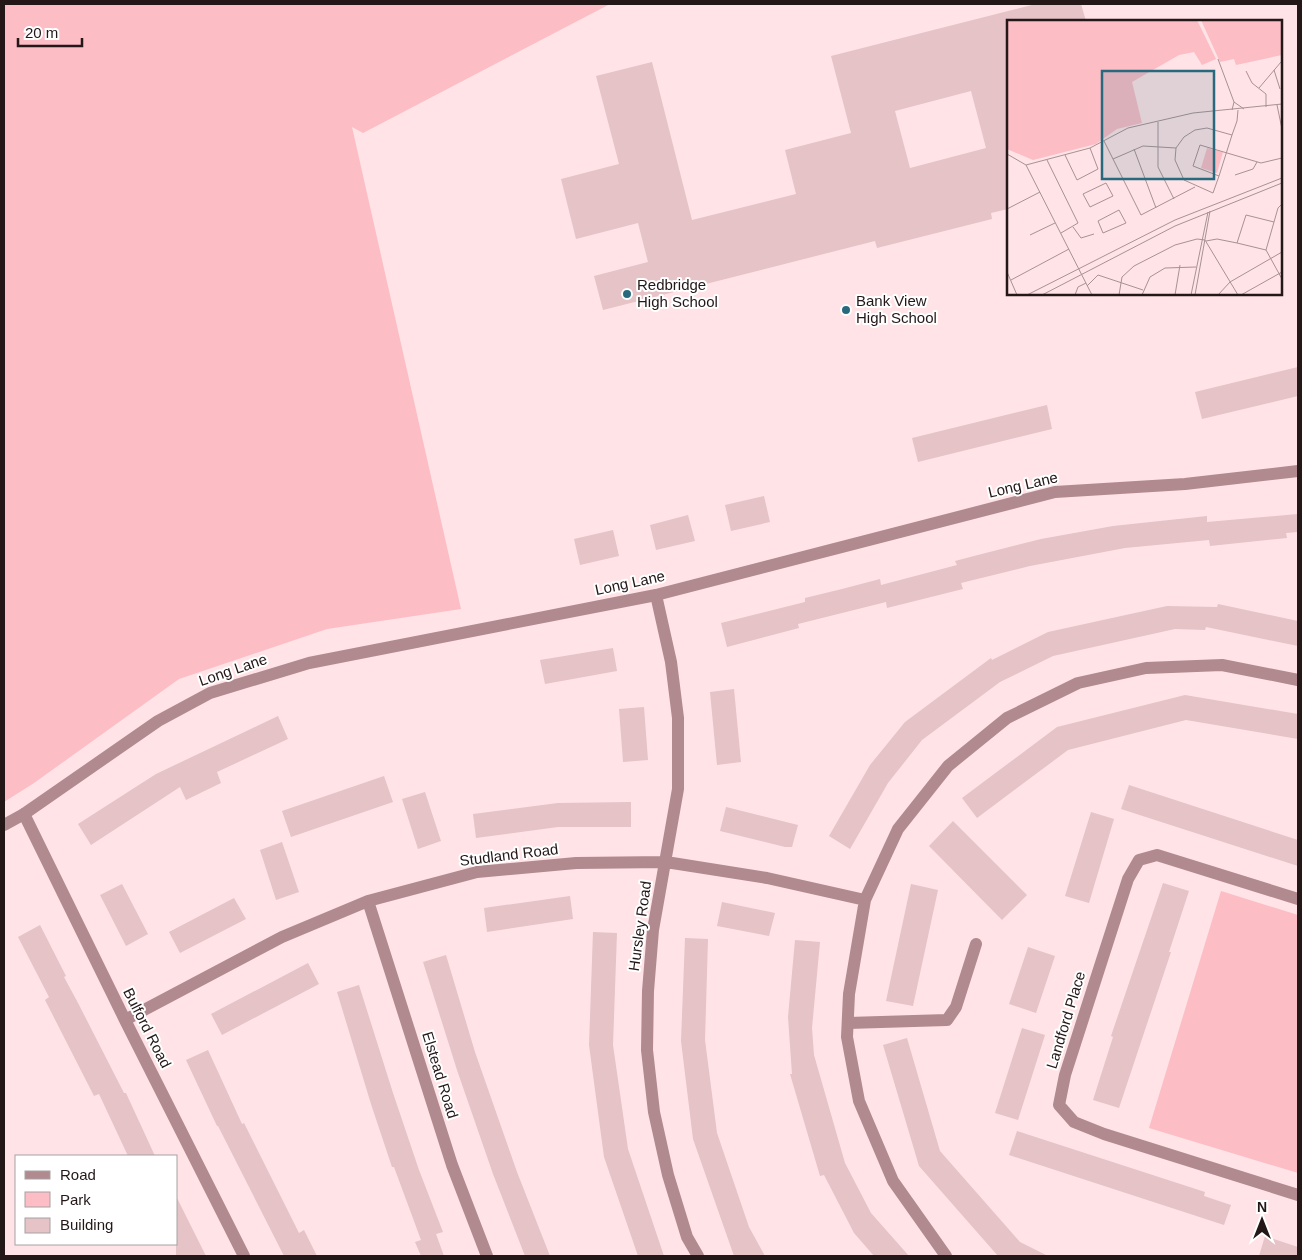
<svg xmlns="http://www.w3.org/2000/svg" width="1302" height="1260" viewBox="0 0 1302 1260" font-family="Arial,sans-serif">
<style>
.green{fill:#fcbdc5}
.building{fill:#e5c3c7;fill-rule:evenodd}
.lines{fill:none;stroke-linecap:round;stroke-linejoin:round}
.pedestrian{stroke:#b18a8f;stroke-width:12}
.minor{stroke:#b18a8f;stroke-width:12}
.tertiary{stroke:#b18a8f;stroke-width:12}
.poi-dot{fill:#286a7d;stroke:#fff;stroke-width:2}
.labels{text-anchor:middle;stroke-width:4;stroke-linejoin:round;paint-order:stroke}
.poi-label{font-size:15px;fill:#231718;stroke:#fff;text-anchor:start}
.street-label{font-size:15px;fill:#231718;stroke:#fff}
.inset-road{fill:none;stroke:#a79194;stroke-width:1}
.view{fill:#286a7d;fill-opacity:0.15;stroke:#286a7d;stroke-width:2.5}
.inset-edge{fill:none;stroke:#231718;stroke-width:2.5}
</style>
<rect width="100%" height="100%" fill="#ffe3e6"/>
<path class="green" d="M 4,4 L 610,4 L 363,133 L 352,127 L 461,609 L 327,629 L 179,679 L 34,783 L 4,802 Z
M 1221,891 L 1298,915 L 1298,1173 L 1149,1128 Z"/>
<path class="building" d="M 1036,4 L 1081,4 L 1086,21 L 1008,21 L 1008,209 L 991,213 L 992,219 L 877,248 L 875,241 L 603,310 L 594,276 L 648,262 L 638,223 L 576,239 L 561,179 L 619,164 L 596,76 L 652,62 L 692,220 L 796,194 L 785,150 L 851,133 L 831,56 ZM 971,91 L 986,148 L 910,168 L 895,111 Z
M 1298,367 L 1298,396 L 1202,419 L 1195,392 Z
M 1047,405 L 1052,429 L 918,462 L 912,438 Z
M 764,496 L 770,522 L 731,531 L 725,505 Z
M 1298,514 L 1298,532 L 1286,533 L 1287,538 L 1210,546 L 1209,540 L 1125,548 L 1030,566 L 961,583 L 963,589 L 887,608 L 886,602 L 798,624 L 799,628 L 727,647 L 721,623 L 805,602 L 805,598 L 842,589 L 880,579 L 881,585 L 957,565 L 955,561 L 974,556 L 1041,539 L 1113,526 L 1207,516 L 1207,522 Z
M 688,515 L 695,541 L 656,550 L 650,525 Z
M 613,530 L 619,556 L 580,565 L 574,539 Z
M 1218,604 L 1298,621 L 1298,646 L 1206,627 L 1205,630 L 1175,629 L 1053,656 L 1000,682 L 922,740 L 888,783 L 850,849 L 829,836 L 870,765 L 905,722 L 991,658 L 992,660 L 1048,632 L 1167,606 L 1217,607 Z
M 613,648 L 617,671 L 545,684 L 540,660 Z
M 734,689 L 741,762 L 717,765 L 710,692 Z
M 1185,695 L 1298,714 L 1298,739 L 1186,720 L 1068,750 L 977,818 L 962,798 L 1057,727 Z
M 644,707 L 648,760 L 623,762 L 619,709 Z
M 278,716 L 288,739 L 217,772 L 221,783 L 186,800 L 180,787 L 91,845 L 78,824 L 156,774 Z
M 384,776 L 393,802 L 291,837 L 282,811 Z
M 1129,785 L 1298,840 L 1298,866 L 1121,809 Z
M 425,792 L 441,841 L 418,849 L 402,799 Z
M 631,802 L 631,827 L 558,827 L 476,838 L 473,814 L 558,803 Z
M 726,807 L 798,825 L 792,847 L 785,847 L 720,831 Z
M 1091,812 L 1114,819 L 1089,903 L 1065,896 Z
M 953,821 L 1027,895 L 1002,920 L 929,846 Z
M 282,842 L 299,892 L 276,900 L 260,850 Z
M 1163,883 L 1189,891 L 1169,952 L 1171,952 L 1119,1108 L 1093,1100 L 1113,1037 L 1111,1036 Z
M 122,884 L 148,934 L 126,946 L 100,895 Z
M 911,884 L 938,890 L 913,1006 L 886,1001 Z
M 570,896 L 573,919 L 487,932 L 484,908 Z
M 234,898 L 246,919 L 180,953 L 169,932 Z
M 722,902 L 775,913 L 769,936 L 717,926 Z
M 40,925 L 66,976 L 64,977 L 78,1003 L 124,1093 L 126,1093 L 155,1156 L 128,1156 L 99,1094 L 94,1096 L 45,1000 L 49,997 L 18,937 Z
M 593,932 L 617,933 L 613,1045 L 628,1149 L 664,1256 L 638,1256 L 604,1157 L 589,1045 Z
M 685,938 L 708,939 L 705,1040 L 717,1133 L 749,1227 L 765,1256 L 734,1256 L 693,1139 L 681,1041 Z
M 795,940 L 820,942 L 812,1028 L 814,1055 L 845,1163 L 871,1213 L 909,1256 L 874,1256 L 854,1233 L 824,1175 L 820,1176 L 790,1074 L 792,1074 L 788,1017 Z
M 1028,947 L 1055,956 L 1036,1013 L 1009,1004 Z
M 446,955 L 475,1052 L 517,1172 L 550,1256 L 525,1256 L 493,1174 L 457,1070 L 423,962 Z
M 308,963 L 319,984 L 222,1035 L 211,1014 Z
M 359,985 L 393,1093 L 419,1170 L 443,1232 L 436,1234 L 444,1256 L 421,1256 L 415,1242 L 421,1240 L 394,1167 L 392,1167 L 371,1104 L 337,992 Z
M 1022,1028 L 1045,1035 L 1018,1120 L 995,1113 Z
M 907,1038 L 940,1151 L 1020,1242 L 1048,1256 L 998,1256 L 919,1166 L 883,1045 Z
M 208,1050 L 242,1124 L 244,1123 L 299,1233 L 304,1230 L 317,1256 L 284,1256 L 218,1126 L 217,1126 L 186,1060 Z
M 1017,1131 L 1205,1192 L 1204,1196 L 1231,1205 L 1224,1225 L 1009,1155 Z
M 176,1196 L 206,1256 L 176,1256 Z
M 1265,1236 L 1298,1247 L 1298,1256 L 1259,1256 Z"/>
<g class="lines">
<path class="pedestrian" d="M 848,1023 L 947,1020 L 956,1007 L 976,944"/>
<path class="minor" d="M 656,595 L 671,662 L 678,718 L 678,789 L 653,930 L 648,991 L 647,1050 L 654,1112 L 668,1175 L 687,1237 L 698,1256
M 24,814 L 125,1020 L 244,1256
M 1298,899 L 1157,855 L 1139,860 L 1128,879 L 1065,1075 L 1059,1105 L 1074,1122 L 1104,1134 L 1298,1195
M 368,901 L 452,1165 L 487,1256
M 125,1020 L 282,937 L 368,901 L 477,872 L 576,863 L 666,862 L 767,878 L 865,900
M 946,1256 L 893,1181 L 859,1101 L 847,1037 L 849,994 L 865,900 L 898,829 L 948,766 L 1007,718 L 1078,683 L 1146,668 L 1222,665 L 1298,680"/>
<path class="tertiary" d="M 4,825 L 24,814 L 158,721 L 210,693 L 309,663 L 656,595 L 1055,492 L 1185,484 L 1298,471"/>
</g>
<g class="poi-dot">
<circle cx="627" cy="294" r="5"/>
<circle cx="846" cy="310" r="5"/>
</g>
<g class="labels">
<g class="poi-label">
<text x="637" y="290">Redbridge<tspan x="637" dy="17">High School</tspan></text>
<text x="856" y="306">Bank View<tspan x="856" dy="17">High School</tspan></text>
</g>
<g class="street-label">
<text transform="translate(1023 485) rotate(-13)" y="5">Long Lane</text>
<text transform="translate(630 583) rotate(-12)" y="5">Long Lane</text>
<text transform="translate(233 670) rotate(-19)" y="5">Long Lane</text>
<text transform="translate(509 855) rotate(-7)" y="5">Studland Road</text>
<text transform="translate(640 926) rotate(-82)" y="5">Hursley Road</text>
<text transform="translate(1066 1020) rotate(-73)" y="5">Landford Place</text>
<text transform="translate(147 1028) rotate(63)" y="5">Bulford Road</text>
<text transform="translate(440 1075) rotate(73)" y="5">Elstead Road</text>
</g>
</g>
<g transform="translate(1007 20)">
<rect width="275" height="275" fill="#ffe3e6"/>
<path d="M 0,0 L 190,0 L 209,39 L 195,45 L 187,32 L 172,35 L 125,62 L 135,103 L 110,109 L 89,124 L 26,140 L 0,129 ZM 194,0 L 275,0 L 275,35 L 229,45 L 227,39 L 213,42 ZM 200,128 L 216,132 L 210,153 L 194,148 Z" fill="#fcbdc5"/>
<path class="inset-road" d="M 211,39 L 227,82M 267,50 L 273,69M 239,51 L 245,63 L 259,74 L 259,87M 252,68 L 274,42M 270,85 L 275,109M 225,90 L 227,82 L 237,89M 151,102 L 151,147 L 167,179M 225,115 L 200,108 L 188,110 L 177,117 L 169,128 L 168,140 L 177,160 L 206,173 L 212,156 L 225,115 L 230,101 L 231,90M 97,121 L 134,195 L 188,167M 127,129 L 149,188M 0,134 L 19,145 L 85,275M 58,135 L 70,160 L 91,149 L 83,128M 106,139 L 136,126 L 169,128M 40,140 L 71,203 L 54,213M 19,145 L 83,128 L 121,108 L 186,93 L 275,84M 228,155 L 246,149 L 250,142M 212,156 L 186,146 L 193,125 L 254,143 L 275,138M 99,163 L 106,176 L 83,187 L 76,174 ZM 0,189 L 33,172M 112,190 L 119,203 L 96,213 L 91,201 ZM 267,202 L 239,195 L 230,223 L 259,230 L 271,188 L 275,184M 66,207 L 74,218 L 87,214M 23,215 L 48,203M 199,221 L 210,219 L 230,223M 259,230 L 275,259M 0,252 L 10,275M 4,260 L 62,229M 80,266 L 91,255 L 136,270M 20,275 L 168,200 L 275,158M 35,275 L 168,206 L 275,163M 68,275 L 71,267 L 79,263M 112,275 L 115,257 L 127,246 L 168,225 L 190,219 L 198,220 L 231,275M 135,275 L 143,257 L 158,248 L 189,247M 168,275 L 173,245M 184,275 L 201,192M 188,275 L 203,191M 211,275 L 223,262 L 275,232M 234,275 L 275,252"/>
<path class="view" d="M 95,51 L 207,51 L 207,159 L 95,159 Z"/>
<rect width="275" height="275" class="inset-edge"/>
</g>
<rect width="1302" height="1260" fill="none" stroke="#231718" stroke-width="10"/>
<rect x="15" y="1155" width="162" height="90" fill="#ffffff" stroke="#a7a2a3"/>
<rect x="25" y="1171" width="25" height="8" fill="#b18a8f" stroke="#a7a2a3"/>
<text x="60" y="1180" font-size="15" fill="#231718">Road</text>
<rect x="25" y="1192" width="25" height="15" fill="#fcbdc5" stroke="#a7a2a3"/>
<text x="60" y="1205" font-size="15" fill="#231718">Park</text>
<rect x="25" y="1218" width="25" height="15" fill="#e5c3c7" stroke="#a7a2a3"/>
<text x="60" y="1230" font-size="15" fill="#231718">Building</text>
<g transform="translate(1262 1220)" stroke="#ffffff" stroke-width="4" paint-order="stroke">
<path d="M0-4L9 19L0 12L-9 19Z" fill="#231718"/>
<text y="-8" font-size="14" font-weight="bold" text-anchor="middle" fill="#231718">N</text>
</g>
<path d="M18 38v8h64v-8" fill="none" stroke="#231718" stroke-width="2.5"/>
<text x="25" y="38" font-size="15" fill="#231718" stroke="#ffffff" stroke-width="4" paint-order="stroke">20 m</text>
</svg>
